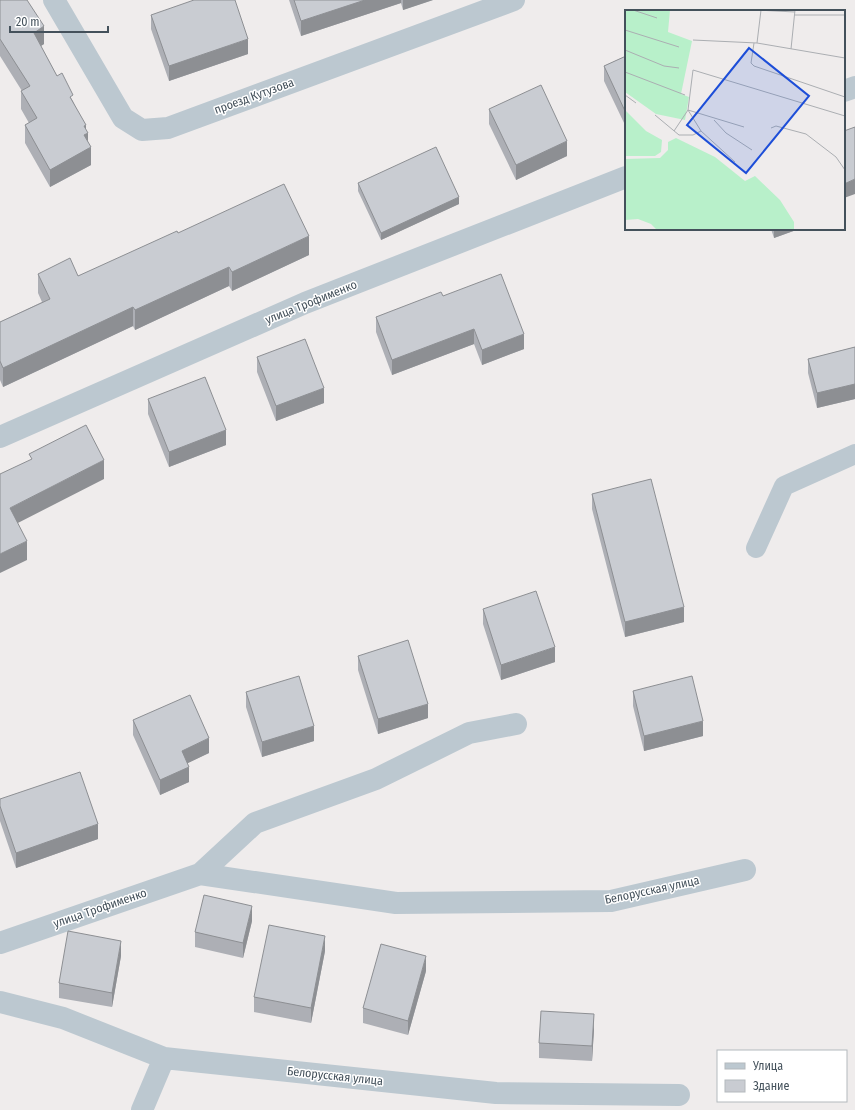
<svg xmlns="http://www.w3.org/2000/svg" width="855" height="1110" viewBox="0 0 855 1110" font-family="'Fira Sans Condensed',sans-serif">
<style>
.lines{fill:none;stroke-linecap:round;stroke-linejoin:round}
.lane{stroke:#bcc8d0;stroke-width:20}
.street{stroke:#bcc8d0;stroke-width:22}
.wall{fill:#adafb5}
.shaded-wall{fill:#8d8f93}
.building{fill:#c9ccd2;stroke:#8d8f93}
.labels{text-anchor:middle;stroke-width:3;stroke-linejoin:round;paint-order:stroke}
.street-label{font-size:12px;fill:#44515b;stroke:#fff}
.inset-road{fill:none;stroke:#abaeb2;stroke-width:1}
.view{fill:#1d4ed8;fill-opacity:0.15;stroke:#1d4ed8;stroke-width:2}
.inset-edge{fill:none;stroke:#44515b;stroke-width:2}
</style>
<rect width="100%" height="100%" fill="#efecec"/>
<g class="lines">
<path class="lane" d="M 756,548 L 784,486 L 855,454"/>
<path class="street" d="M 54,0 L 123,118 L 142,130 L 168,128 L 514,0
M 844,91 L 855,87
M 0,437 L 305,303 L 626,177
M 200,874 L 396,903 L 611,901 L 745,870
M 0,943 L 200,874 L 255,823 L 376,779 L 469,733 L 516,724
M 0,1002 L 63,1018 L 164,1058 L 496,1093 L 679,1095
M 142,1110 L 164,1058"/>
</g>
<path class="wall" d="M 0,0 L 44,44 L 41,46 L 57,76 L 73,101 L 86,130 L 91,165 L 50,187 L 25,143 L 25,125 L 29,123 L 21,109 L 21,91 L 22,91 L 0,56 Z
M 289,0 L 433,0 L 403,10 L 401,3 L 301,36 Z
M 151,15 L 248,54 L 169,81 L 151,29 Z
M 626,56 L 626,125 L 625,125 L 604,81 L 604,66 Z
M 489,109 L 567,156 L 516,180 L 489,124 Z
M 358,183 L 459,204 L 381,240 L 358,191 Z
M 771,229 L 799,229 L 774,238 Z
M 178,233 L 309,255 L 232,291 L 229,286 L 135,330 L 133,326 L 3,387 L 0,380 L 0,322 L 42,302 L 38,293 L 38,274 L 78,276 Z
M 443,296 L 524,349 L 482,365 L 474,344 L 392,375 L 376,332 L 376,317 Z
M 855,347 L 855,399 L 817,408 L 808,373 L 808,359 Z
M 257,357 L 324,403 L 276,421 L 257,372 Z
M 148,399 L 226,445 L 169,467 L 148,414 Z
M 592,494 L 684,622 L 625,637 L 592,509 Z
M 483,609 L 555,662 L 501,680 L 483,624 Z
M 358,656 L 428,718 L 378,734 L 358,670 Z
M 633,691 L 703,736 L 644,751 L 633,706 Z
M 246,692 L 314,741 L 262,757 L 246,707 Z
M 133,720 L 209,753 L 187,763 L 189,782 L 160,795 L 133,735 Z
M 0,799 L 98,839 L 16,868 L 0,821 Z
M 252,921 L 243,958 L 195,947 L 195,932 Z
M 325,951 L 311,1023 L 254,1012 L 254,997 Z
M 121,956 L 112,1007 L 59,998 L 59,983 Z
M 426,971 L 408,1035 L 363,1023 L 363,1008 Z
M 594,1029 L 592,1061 L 539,1058 L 539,1043 Z"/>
<path class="shaded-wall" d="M 365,0 L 401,0 L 401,3 L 301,36 L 301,21 Z
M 403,0 L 433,0 L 403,10 Z
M 44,26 L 44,44 L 34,50 L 34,33 Z
M 248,39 L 248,54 L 169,81 L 169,66 Z
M 626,110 L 626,125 L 625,125 L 625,111 Z
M 86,125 L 86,134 L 88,133 L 88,149 L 91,147 L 91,165 L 50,187 L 50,170 L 84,126 Z
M 567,141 L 567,156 L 516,180 L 516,165 Z
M 855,179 L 855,194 L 844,198 L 844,184 Z
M 459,197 L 459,204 L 381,240 L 381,233 Z
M 774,229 L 799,229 L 774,238 Z
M 309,236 L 309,255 L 232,291 L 232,272 Z
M 229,267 L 229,286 L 135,330 L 135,310 Z
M 133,307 L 133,326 L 3,387 L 3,368 Z
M 474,329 L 474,344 L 392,375 L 392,360 Z
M 524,334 L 524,349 L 482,365 L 482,350 Z
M 855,384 L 855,399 L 817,408 L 817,393 Z
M 324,388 L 324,403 L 276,421 L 276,406 Z
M 226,430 L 226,445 L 169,467 L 169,452 Z
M 104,460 L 104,479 L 10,527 L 10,508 Z
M 27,541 L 27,560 L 0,573 L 0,554 Z
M 684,607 L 684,622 L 625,637 L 625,622 Z
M 555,647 L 555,662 L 501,680 L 501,665 Z
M 428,704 L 428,718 L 378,734 L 378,719 Z
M 703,721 L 703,736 L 644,751 L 644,736 Z
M 314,726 L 314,741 L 262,757 L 262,742 Z
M 209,738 L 209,753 L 182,766 L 182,751 Z
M 189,767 L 189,782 L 160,795 L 160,780 Z
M 98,824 L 98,839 L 16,868 L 16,853 Z
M 252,906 L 252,921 L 243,958 L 243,943 Z
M 325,936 L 325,951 L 311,1023 L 311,1008 Z
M 121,941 L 121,956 L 112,1007 L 112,993 Z
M 426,956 L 426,971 L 408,1035 L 408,1021 Z
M 594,1014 L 594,1029 L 592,1061 L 592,1046 Z"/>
<path class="building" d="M 0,0 L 27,0 L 44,26 L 34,33 L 57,76 L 62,73 L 73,95 L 70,97 L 86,125 L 84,126 L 88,133 L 84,135 L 91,147 L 50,170 L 25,125 L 37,118 L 21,91 L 30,86 L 0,39 Z
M 194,0 L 235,0 L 248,39 L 169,66 L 151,15 Z
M 294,0 L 365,0 L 301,21 Z
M 626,56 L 626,110 L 625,111 L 604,66 Z
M 541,85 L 567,141 L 516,165 L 489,109 Z
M 855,127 L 855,179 L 844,184 L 844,131 Z
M 436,147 L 459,197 L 381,233 L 358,183 Z
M 284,184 L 309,236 L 232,272 L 229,267 L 135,310 L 133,307 L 3,368 L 0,361 L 0,322 L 50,299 L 38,274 L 70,258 L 78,276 L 177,231 L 178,233 Z
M 501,274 L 524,334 L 482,350 L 474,329 L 392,360 L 376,317 L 441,292 L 443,296 Z
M 305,339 L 324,388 L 276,406 L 257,357 Z
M 855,347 L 855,384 L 817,393 L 808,359 Z
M 205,377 L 226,430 L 169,452 L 148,399 Z
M 86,425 L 104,460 L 10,508 L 27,541 L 0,554 L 0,474 L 32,459 L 29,454 Z
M 651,479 L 684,607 L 625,622 L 592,494 Z
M 536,591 L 555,647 L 501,665 L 483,609 Z
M 408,640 L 428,704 L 378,719 L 358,656 Z
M 299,676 L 314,726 L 262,742 L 246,692 Z
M 692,676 L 703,721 L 644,736 L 633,691 Z
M 190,695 L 209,738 L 182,751 L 189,767 L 160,780 L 133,720 Z
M 80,772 L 98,824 L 16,853 L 0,806 L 0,799 Z
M 204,895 L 252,906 L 243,943 L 195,932 Z
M 269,925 L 325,936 L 311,1008 L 254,997 Z
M 68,931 L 121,941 L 112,993 L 59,983 Z
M 381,944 L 426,956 L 408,1021 L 363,1008 Z
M 541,1011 L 594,1014 L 592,1046 L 539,1043 Z"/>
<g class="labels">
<g class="street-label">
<text transform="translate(254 96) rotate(-20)" y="4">проезд Кутузова</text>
<text transform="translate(311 302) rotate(-22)" y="4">улица Трофименко</text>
<text transform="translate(652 890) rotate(-12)" y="4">Белорусская улица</text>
<text transform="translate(100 908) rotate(-19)" y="4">улица Трофименко</text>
<text transform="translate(335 1076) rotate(6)" y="4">Белорусская улица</text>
</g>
</g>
<g transform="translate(625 10)">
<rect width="220" height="220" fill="#efecec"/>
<path d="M 0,0 L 45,0 L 43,22 L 67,31 L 56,84 L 64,87 L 60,110 L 31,104 L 0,82 ZM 0,100 L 21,121 L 37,130 L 36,142 L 30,146 L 0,146 ZM 51,128 L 90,147 L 120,171 L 130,166 L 155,190 L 169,212 L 169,220 L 32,220 L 26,214 L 13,209 L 0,210 L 0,149 L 35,148 L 43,140 L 43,132 Z" fill="#b8f0ca"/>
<path class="inset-road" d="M 8,0 L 32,8M 131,0 L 170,2M 169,5 L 220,5M 0,20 L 54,37M 68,30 L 132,33 L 220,48M 129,33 L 126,53 L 129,56 L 220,87M 132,33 L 136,0M 166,39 L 170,0M 0,40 L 39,56 L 54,58M 0,62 L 60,85M 0,85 L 11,93M 63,100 L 76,121 L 110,152M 63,100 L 119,117M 30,105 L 54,125 L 68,125 L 76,121M 89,110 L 101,123 L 127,140M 146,118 L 151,116 L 181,124 L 211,147 L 220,160M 49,121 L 63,100 L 68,60 L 220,106"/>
<path class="view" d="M 124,38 L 184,86 L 121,163 L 62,115 Z"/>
<rect width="220" height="220" class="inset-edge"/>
</g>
<rect x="717" y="1050" width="130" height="52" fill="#ffffff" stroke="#b4b9bd"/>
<rect x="725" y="1063" width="20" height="6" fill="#bcc8d0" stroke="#b4b9bd"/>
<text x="753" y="1070" font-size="12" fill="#44515b">Улица</text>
<rect x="725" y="1080" width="20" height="12" fill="#c9ccd2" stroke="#b4b9bd"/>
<text x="753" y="1090" font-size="12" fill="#44515b">Здание</text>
<path d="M10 26v6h98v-6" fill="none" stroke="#44515b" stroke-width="2"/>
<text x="16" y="26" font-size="12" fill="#44515b" stroke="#ffffff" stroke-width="3" paint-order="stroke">20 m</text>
</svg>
